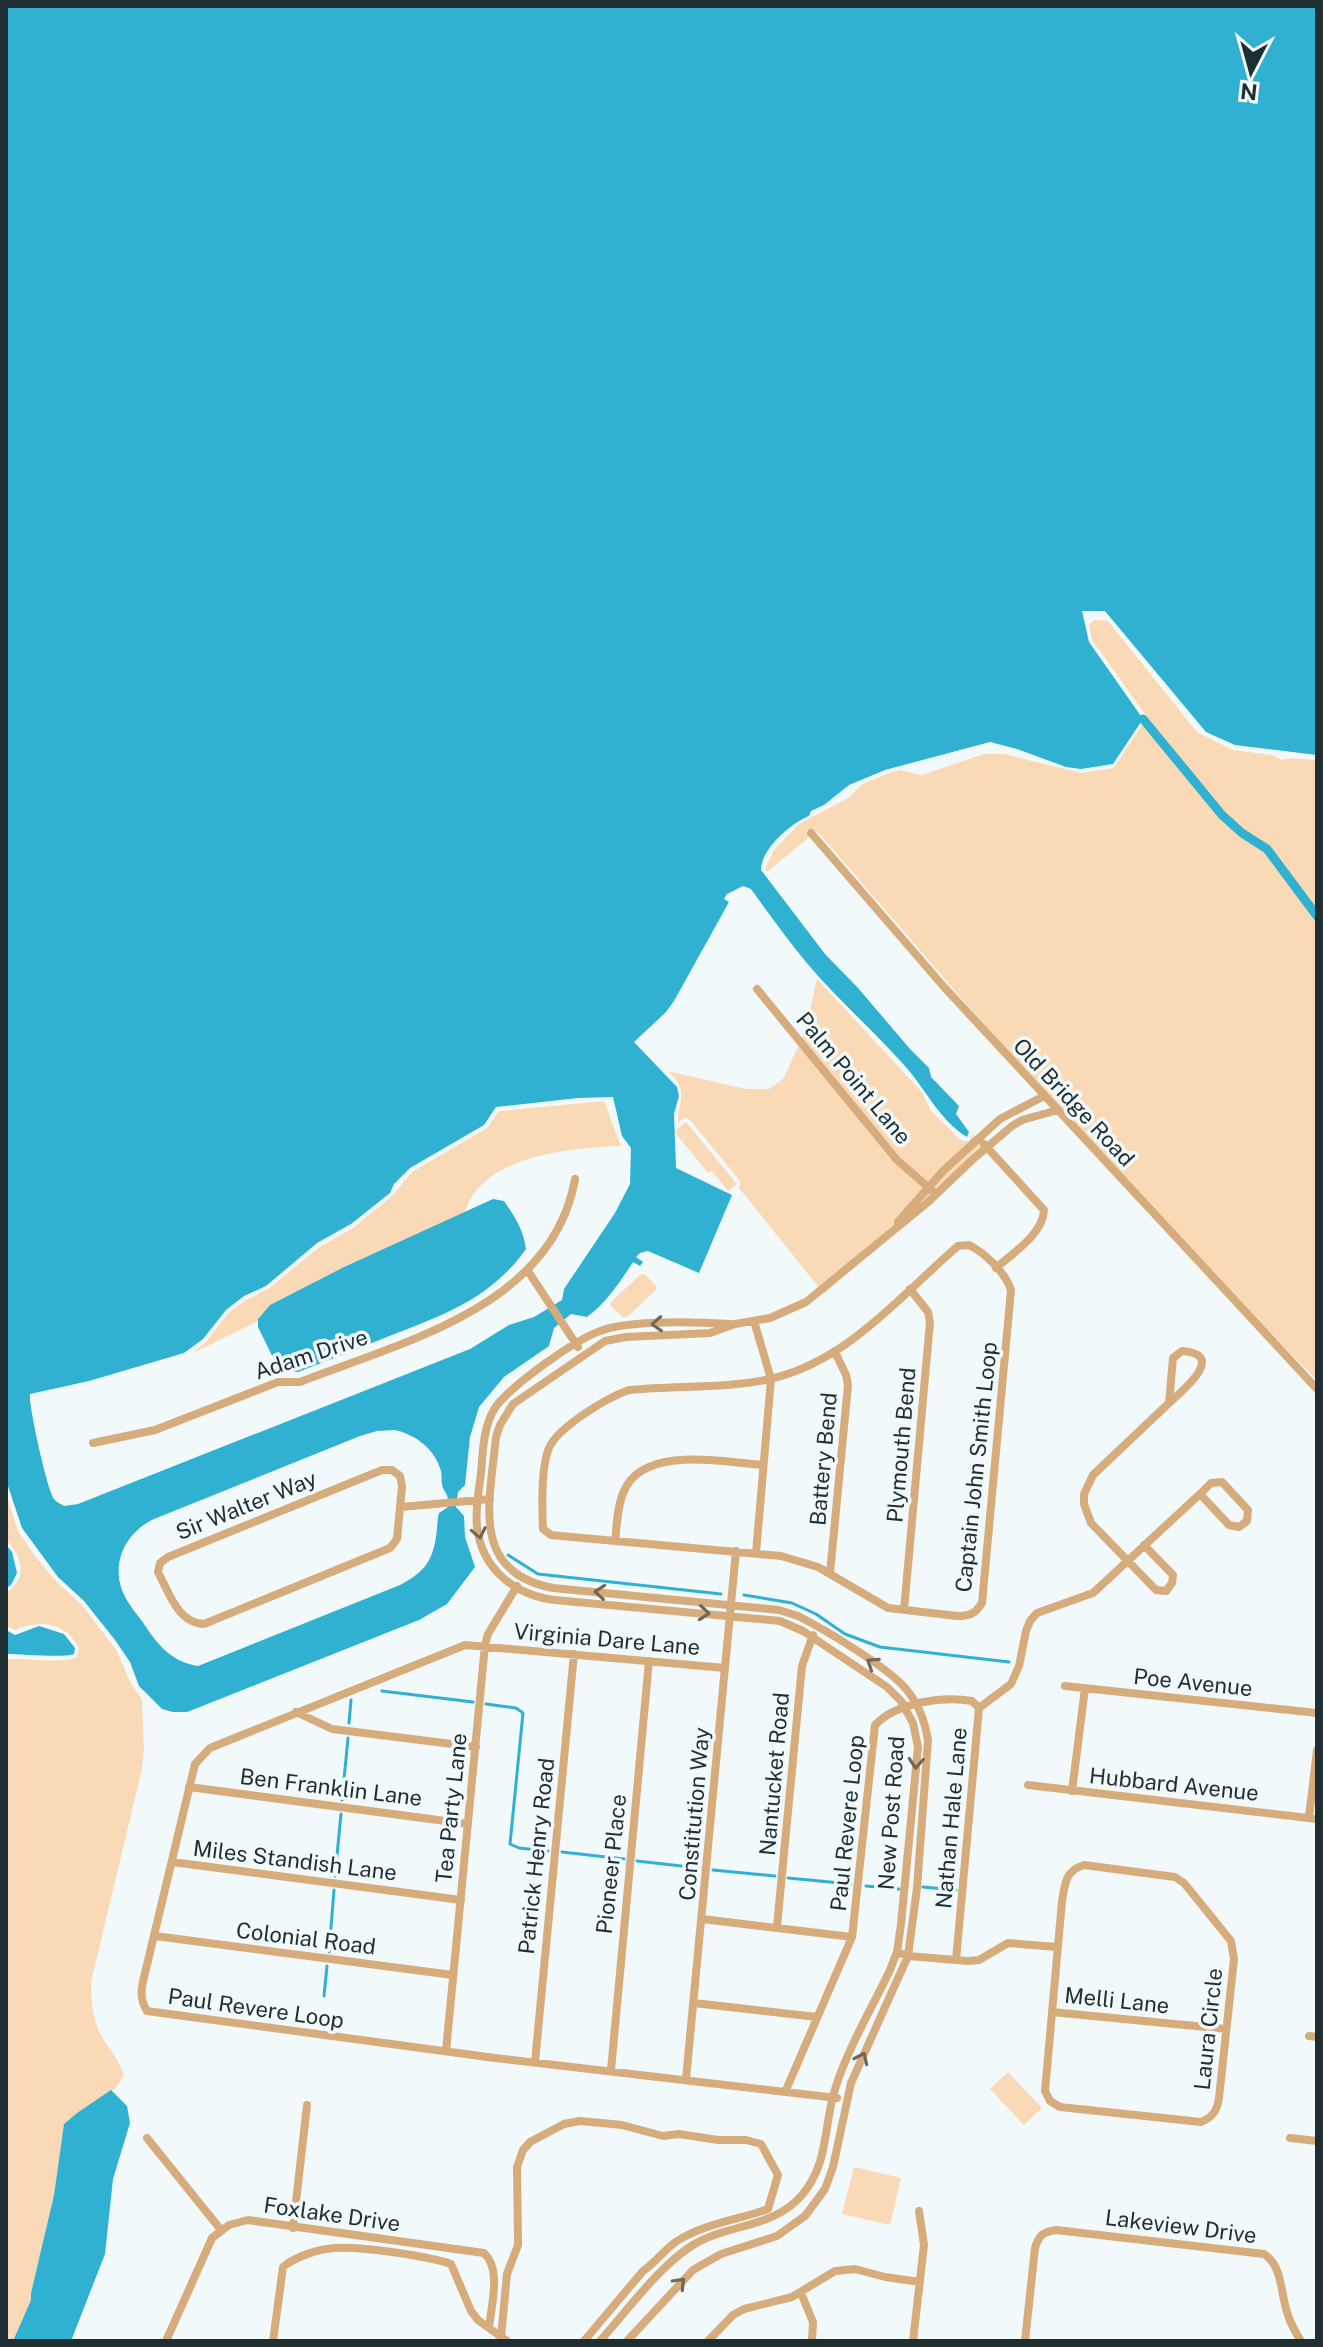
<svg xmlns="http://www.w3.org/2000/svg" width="1323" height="2347" viewBox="0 0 1323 2347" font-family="'Public Sans',sans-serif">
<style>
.green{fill:#fadab6}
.water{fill:#30b1d2;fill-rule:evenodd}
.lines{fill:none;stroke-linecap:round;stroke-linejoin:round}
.stream{stroke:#30b1d2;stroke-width:3}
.canal{stroke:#30b1d2;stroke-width:9}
.minor{stroke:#d6ac7d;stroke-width:8}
.oneway{stroke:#716754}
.labels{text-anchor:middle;stroke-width:7;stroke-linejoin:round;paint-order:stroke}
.street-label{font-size:22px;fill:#1f2e33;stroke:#f1f9fb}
</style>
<rect width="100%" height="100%" fill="#f1f9fb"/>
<path class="green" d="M 1094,620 L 1108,621 L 1197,732 L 1233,750 L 1273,755 L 1282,760 L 1290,758 L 1317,760 L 1317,1380 L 1134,1198 L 1040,1097 L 988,1029 L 817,831 L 767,872 L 765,869 L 774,850 L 799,824 L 850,797 L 862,784 L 886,774 L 899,770 L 922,775 L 984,754 L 1004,754 L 1081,773 L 1114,768 L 1147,717 L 1092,640 L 1089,625 Z
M 817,979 L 922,1092 L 931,1111 L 962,1141 L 969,1141 L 973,1134 L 985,1147 L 824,1294 L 739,1188 L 740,1181 L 689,1119 L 684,1118 L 678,1123 C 678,1099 690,1092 668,1071 L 745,1089 L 769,1089 L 783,1079 L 805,1032 Z
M 604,1101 L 621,1146 C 572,1148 481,1155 465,1212 L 344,1267 L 270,1305 L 258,1321 L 191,1354 L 206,1342 L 228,1313 L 246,1300 L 268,1289 L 318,1248 L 353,1228 L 392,1196 L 412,1172 L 487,1128 L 499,1111 Z
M 686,1122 L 737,1184 L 728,1191 L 712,1171 L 708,1173 L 676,1134 L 676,1130 Z
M 641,1274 L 645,1274 L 656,1286 L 656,1290 L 627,1317 L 623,1317 L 611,1306 L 611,1302 Z
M 6,1493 L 18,1531 L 35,1556 L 55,1580 L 82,1605 L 117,1651 L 131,1684 L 142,1699 L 144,1749 L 142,1769 L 91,1982 C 91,1998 92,2014 98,2029 C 105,2046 119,2057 124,2076 L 115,2089 L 77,2113 L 64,2124 L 54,2195 L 31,2293 L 31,2300 L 13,2341 L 6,2341 L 6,1659 C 24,1658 64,1664 77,1657 L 79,1648 C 65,1622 41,1619 15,1630 L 6,1626 L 6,1593 C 28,1579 23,1556 6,1540 Z
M 1008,2072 L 1042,2108 L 1024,2125 L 990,2089 Z
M 854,2167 L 901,2178 L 890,2225 L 842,2214 Z"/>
<path class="water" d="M 6,6 L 1317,6 L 1317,755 L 1235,745 L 1206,732 L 1105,611 L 1082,611 L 1089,642 L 1143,719 L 1113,764 L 1081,769 L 1066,767 L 1017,749 L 990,742 L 885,770 L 849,785 L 824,805 L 811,811 L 809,816 C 791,823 761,849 761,870 L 825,954 L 858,988 L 910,1049 L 929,1068 L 931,1077 L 959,1106 L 956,1114 L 969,1132 L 967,1137 C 939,1120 926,1089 904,1065 C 873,1030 836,998 806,962 C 787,939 769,914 751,889 L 743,886 L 727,894 L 724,899 L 729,902 L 674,1001 L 666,1012 L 634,1042 L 677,1087 L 679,1096 L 674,1114 L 676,1168 L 732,1195 L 699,1273 L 648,1251 L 640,1253 L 636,1257 L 643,1262 L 640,1266 L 633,1262 C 620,1282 606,1303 587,1317 L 571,1314 L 554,1328 L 549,1346 L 504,1377 L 479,1407 L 470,1437 L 465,1485 L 458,1492 L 456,1507 L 464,1516 L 465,1537 L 475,1567 L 447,1604 L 419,1620 L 187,1712 L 173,1712 L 162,1709 L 139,1686 L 130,1662 L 115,1640 L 84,1601 L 58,1577 L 22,1528 L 6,1480 ZM 613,1097 L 622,1136 L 631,1148 L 630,1184 L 615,1213 L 564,1289 L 562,1300 L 534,1317 L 509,1325 L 470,1349 L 78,1504 L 64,1506 C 61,1504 56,1502 54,1499 C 47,1489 28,1403 30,1394 L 89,1381 L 184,1353 L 203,1339 L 226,1310 L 244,1296 L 266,1286 L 317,1243 L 351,1224 L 390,1193 L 394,1184 L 410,1168 L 484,1125 L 496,1107 L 578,1098 ZM 395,1430 C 416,1435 435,1449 441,1471 C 442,1475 441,1480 442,1484 C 444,1495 449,1490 448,1507 L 439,1513 L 438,1517 C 435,1552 433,1568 400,1585 L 198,1666 C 171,1662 156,1643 142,1621 C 135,1612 126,1601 122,1590 C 111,1560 128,1531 154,1519 L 360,1436 L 377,1431 Z
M 493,1199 L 504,1201 C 515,1217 523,1229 526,1249 C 491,1298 446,1314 392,1335 C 360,1348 329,1360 298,1372 L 279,1370 L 258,1327 L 258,1319 L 270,1305 L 344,1267 Z
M 6,1545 L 12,1552 L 17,1573 L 11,1585 L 6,1588 Z
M 39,1626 L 64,1634 L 75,1648 L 74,1654 C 64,1658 21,1654 6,1654 L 6,1630 L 15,1635 Z
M 111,2090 L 127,2106 L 130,2123 L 113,2179 L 105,2254 L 71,2341 L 13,2341 L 31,2300 L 31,2293 L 54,2195 L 64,2124 L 77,2113 Z"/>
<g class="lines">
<path class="stream" d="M 508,1555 L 538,1574 L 721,1594
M 744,1595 L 792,1603 L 816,1614 L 845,1634 L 880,1647 L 1009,1662
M 382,1691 L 473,1702
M 486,1704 L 516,1708 L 523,1713 L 510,1844 L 519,1848 L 548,1851
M 349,1723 L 351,1700
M 342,1800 L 348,1738
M 562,1852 L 624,1859
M 637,1861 L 699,1868
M 713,1870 L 775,1876
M 335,1876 L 341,1814
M 788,1878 L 851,1884
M 866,1886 L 899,1889
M 923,1887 L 956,1890
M 329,1952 L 334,1890
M 324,1996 L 327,1966"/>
<path class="canal" d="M 1143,719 L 1222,815 L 1242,833 L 1267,849 L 1317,916"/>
<path class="minor" d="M 811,833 L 944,987 L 1317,1389
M 757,989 L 897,1160 L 936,1194
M 984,1144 L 1044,1210 C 1043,1234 1013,1253 996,1268
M 898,1222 L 943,1171 L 1000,1119 L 1044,1096
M 969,1245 C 985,1253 1005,1272 1011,1290 L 982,1603 C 975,1614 970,1616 957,1616 L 888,1608 L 818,1567 L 781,1556 L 561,1536 L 551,1535 L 543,1529 C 542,1507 541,1467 549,1448 C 558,1427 608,1397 629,1390 C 676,1385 724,1389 770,1379 C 848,1361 900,1296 958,1246 Z
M 528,1271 L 578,1347
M 754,1321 L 771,1379 L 756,1553
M 1182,1351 C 1228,1354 1182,1391 1169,1403 L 1173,1358 Z
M 93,1443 L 155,1430 L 278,1382 L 300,1382 C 402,1342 553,1307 575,1179
M 382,1470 L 392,1470 L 400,1476 L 402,1486 L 397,1539 L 390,1548 L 204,1624 C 178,1623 169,1593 158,1572 L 160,1563 L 168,1557 Z
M 1222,1482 L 1248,1510 L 1247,1521 L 1239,1527 L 1229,1525 L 1200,1494 L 1211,1483 Z
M 401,1507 L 490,1499
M 615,1541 C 617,1525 617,1506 624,1491 C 644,1445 723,1462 763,1465
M 1144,1545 L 1173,1575 L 1172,1583 L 1166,1591 L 1156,1590 L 1091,1523 L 1084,1504 L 1084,1494 L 1093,1475 L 1169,1403
M 830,1573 L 848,1385 L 846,1375 L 835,1352
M 904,1610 L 930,1322 L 928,1312 L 910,1289
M 725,1668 L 465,1645 L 210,1748 L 195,1764 L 146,1969 C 142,1985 138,1997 147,2011 L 495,2058 L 837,2098
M 1065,1686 L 1317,1713
M 979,1708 L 1011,1684 L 1019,1666 L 1026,1631 L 1030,1621 L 1037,1613 L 1093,1593 L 1200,1494
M 296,1712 L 332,1729 L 476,1747
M 1028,1785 L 1317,1819
M 189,1787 L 468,1824
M 1072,1791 L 1085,1688
M 1309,1817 L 1317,1750
M 172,1862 L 461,1900
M 1084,1865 L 1175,1877 L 1184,1883 L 1231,1941 L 1234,1959 L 1219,2098 C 1217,2111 1213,2117 1201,2122 L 1060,2107 L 1050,2101 L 1045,2091 L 1062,1901 C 1065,1884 1065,1871 1084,1865 Z
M 702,1919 L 852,1937
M 777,1926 L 802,1666 L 813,1635
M 155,1936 L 453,1975
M 897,1952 L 908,1956 L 968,1961 L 979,1960 L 1008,1943 L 1057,1947
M 694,2003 L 817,2017
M 1052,2012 L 1226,2029
M 1309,2036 L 1317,2037
M 446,2051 L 485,1645 L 488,1634 L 517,1586
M 535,2062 L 574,1654
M 611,2070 L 649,1661
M 686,2079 L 736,1551
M 786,2090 L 852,1937 L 875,1725 C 897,1702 943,1696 972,1701 L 979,1708 L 956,1960
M 147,2138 L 221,2230
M 1290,2138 L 1317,2141
M 293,2228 L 307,2105
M 801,2293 L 813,2322 L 812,2341
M 501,2337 L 507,2274 L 518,2245 L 517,2167 L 523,2150 L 530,2142 L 564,2124 L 580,2121 L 622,2125 L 663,2136 L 679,2134 L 718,2140 L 746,2140 L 761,2144 L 778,2175 L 768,2209 C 738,2220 705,2223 677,2241 C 664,2250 655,2263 643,2271 L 584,2341
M 166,2341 L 212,2238 L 229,2225 L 248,2220 L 484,2253 C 502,2269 491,2306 489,2328
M 273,2341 L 283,2267 C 295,2257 318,2249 335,2248 C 361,2246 427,2256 451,2264 L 471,2311 L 478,2320 L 507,2341
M 600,2341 C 627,2311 659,2266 693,2245 C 729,2223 773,2229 802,2195 C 830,2162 823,2124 836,2086 C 849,2046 872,2008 890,1970 L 897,1952 L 901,1924 L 918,1747 L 913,1723 L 901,1701 L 887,1687 L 803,1631 L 780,1621 L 555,1600 C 514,1595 482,1569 477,1527 C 475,1510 479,1490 481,1473 C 483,1451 483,1427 495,1408 C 510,1386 577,1338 603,1330 C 632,1320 698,1322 730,1324
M 627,2341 L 693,2270 L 721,2254 L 777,2236 L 805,2216 L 825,2189 L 833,2167 L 851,2083 L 908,1956 L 917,1888 L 928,1740 C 925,1722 918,1703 906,1689 C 889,1668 824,1629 798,1616 L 779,1610 L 553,1588 C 469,1572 490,1501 496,1437 L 500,1425 L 513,1404 L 605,1341 L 626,1337 L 710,1333 L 735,1324 L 770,1318 L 806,1302 L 927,1203 L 972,1160 L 1012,1126 L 1022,1120 L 1058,1110
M 708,2341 L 733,2315 L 744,2309 L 792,2297 L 835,2271 L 855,2269 L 885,2277 L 920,2282
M 913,2341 L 924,2245 L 919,2211
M 1025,2341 L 1035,2248 C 1039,2235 1043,2232 1056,2230 L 1264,2254 C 1283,2267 1280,2291 1287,2312 C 1290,2322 1295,2332 1301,2341"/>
</g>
<defs><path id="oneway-chevron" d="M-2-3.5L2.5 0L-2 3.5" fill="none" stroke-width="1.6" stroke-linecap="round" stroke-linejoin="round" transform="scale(2)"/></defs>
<g class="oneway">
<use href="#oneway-chevron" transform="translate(657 1324) rotate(177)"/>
<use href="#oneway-chevron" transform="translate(479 1533) rotate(79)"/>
<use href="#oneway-chevron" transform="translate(600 1592) rotate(-175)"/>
<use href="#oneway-chevron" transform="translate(704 1613) rotate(5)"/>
<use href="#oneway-chevron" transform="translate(872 1663) rotate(-147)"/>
<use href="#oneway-chevron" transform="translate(916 1763) rotate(94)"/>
<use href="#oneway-chevron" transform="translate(862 2058) rotate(-65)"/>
<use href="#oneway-chevron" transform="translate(680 2283) rotate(-46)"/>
</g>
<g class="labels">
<g class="street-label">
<text transform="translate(854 1078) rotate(50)" y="8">Palm Point Lane</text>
<text transform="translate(1074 1102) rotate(47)" y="8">Old Bridge Road</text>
<text transform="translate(311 1354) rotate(-18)" y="8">Adam Drive</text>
<text transform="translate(901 1445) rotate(-85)" y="8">Plymouth Bend</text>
<text transform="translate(823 1459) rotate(-85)" y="8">Battery Bend</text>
<text transform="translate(976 1467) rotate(-84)" y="8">Captain John Smith Loop</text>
<text transform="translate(246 1505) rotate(-22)" y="8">Sir Walter Way</text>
<text transform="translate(607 1639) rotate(5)" y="8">Virginia Dare Lane</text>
<text transform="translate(1193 1682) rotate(6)" y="8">Poe Avenue</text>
<text transform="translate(774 1774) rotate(-85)" y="8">Nantucket Road</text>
<text transform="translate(1174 1784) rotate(6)" y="8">Hubbard Avenue</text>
<text transform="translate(331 1787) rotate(7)" y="8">Ben Franklin Lane</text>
<text transform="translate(451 1808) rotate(-84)" y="8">Tea Party Lane</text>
<text transform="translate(891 1813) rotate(-86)" y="8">New Post Road</text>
<text transform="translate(694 1814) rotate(-85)" y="8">Constitution Way</text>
<text transform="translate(951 1818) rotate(-85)" y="8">Nathan Hale Lane</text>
<text transform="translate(847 1823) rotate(-84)" y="8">Paul Revere Loop</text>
<text transform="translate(536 1856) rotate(-84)" y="8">Patrick Henry Road</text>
<text transform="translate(295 1860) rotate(7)" y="8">Miles Standish Lane</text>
<text transform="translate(611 1864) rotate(-84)" y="8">Pioneer Place</text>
<text transform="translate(306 1938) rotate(7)" y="8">Colonial Road</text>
<text transform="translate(1117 2000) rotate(6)" y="8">Melli Lane</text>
<text transform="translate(256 2008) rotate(8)" y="8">Paul Revere Loop</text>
<text transform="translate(1208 2029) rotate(-84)" y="8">Laura Circle</text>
<text transform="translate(332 2214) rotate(8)" y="8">Foxlake Drive</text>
<text transform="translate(1181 2226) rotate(7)" y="8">Lakeview Drive</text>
</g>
</g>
<rect width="1323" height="2347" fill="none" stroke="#1f2e33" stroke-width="16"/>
<g transform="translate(1251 72) rotate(186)" stroke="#f1f9fb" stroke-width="6" paint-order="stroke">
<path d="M0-6L14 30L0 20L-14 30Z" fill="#1f2e33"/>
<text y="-12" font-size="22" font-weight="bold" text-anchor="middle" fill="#1f2e33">N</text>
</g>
</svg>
